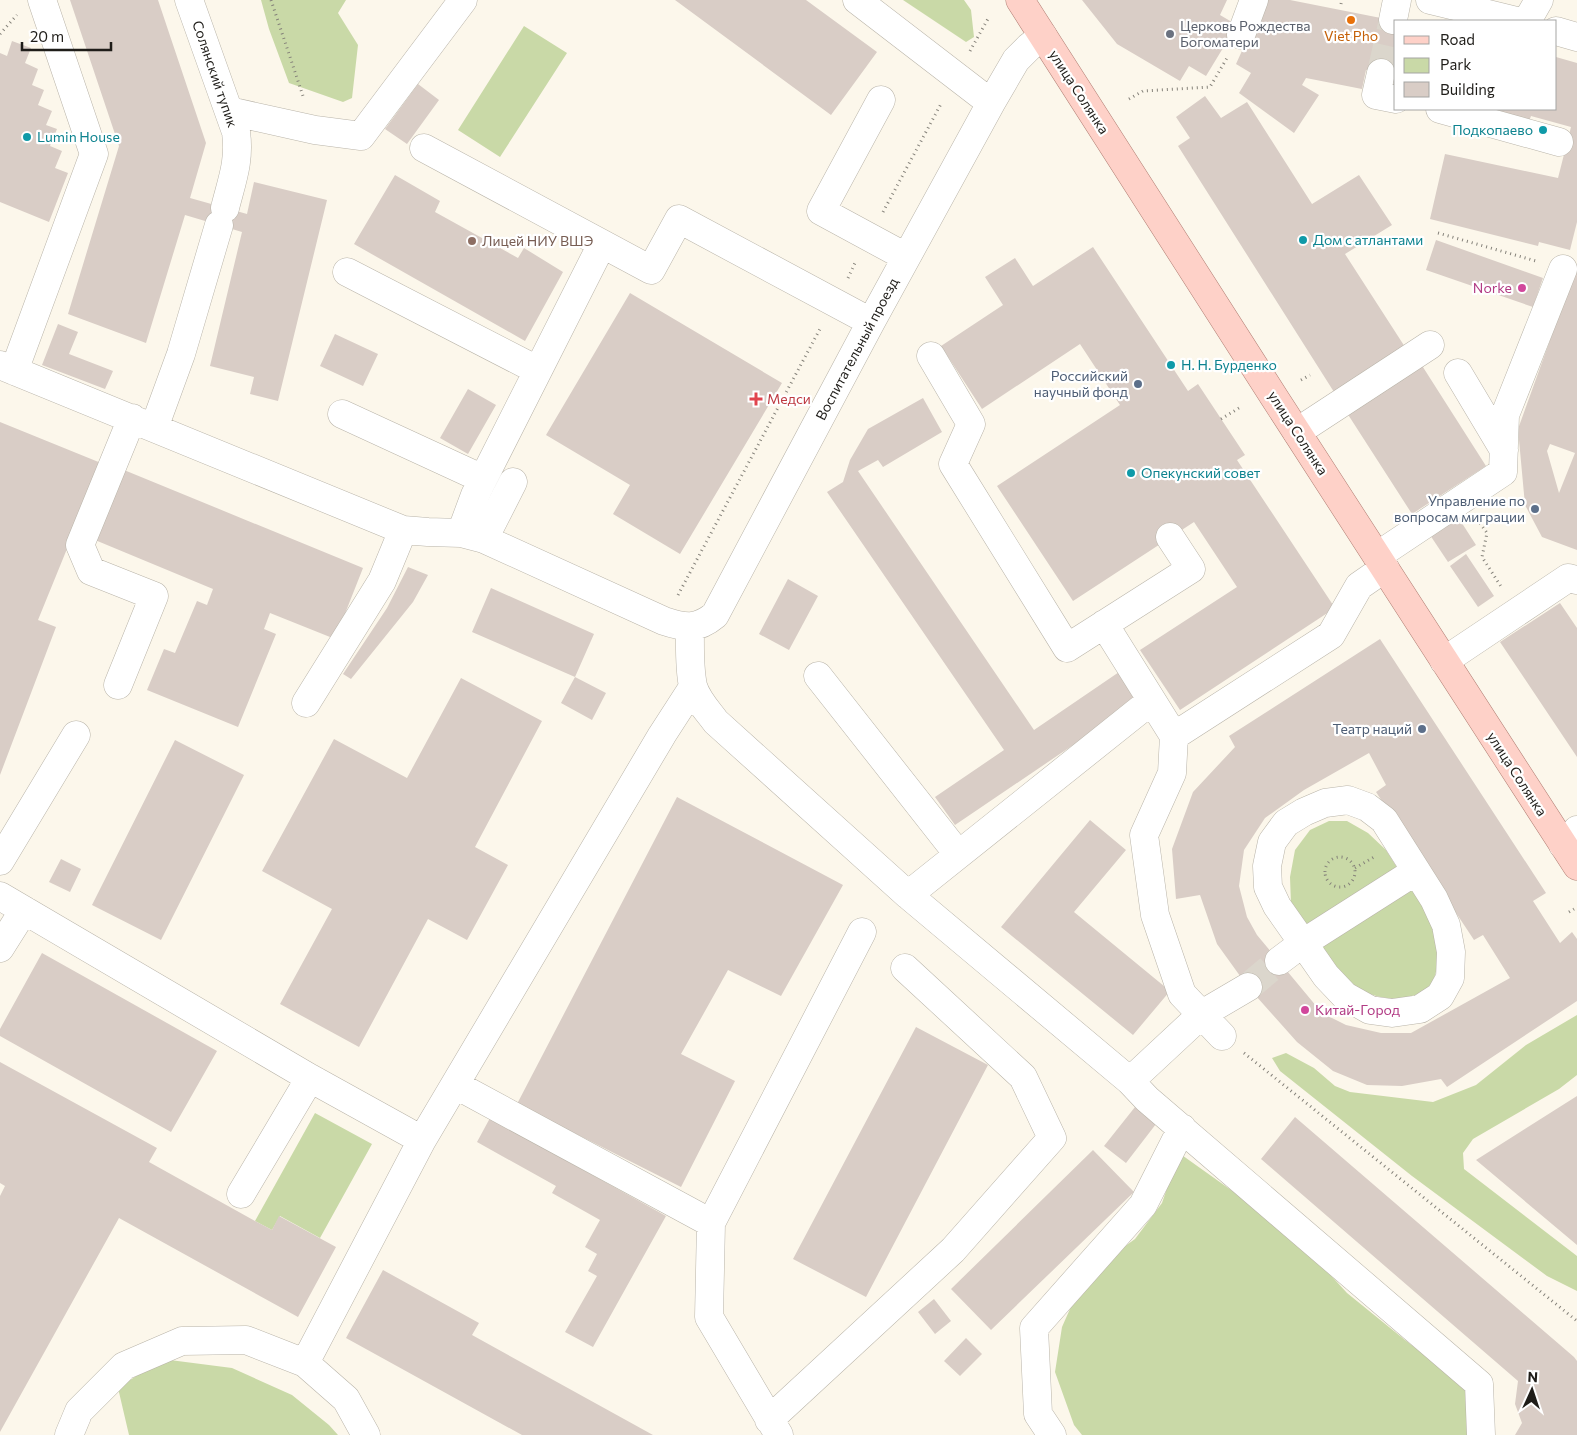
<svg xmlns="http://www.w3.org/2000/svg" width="1577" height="1435" viewBox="0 0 1577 1435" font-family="Commissioner,sans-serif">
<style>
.green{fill:#c9d9a7}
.building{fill:#d9cdc6;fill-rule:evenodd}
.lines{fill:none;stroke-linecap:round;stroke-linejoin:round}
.minor-tunnel{stroke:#dbd6cc;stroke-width:28;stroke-dasharray:28 14;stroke-linecap:butt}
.minor-casing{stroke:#b9b4a9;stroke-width:29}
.major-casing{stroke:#b07e73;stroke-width:29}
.path{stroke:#848179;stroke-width:3;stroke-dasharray:1 4;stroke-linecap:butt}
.minor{stroke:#fff;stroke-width:28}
.major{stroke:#fed1c8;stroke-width:28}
.food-dot{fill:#e8710a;stroke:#fff;stroke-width:2}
.worship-dot{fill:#6b7280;stroke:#fff;stroke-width:2}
.culture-dot{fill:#0f9aa8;stroke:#fff;stroke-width:2}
.education-dot{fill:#8d6e63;stroke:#fff;stroke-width:2}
.hotel-dot{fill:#d1479c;stroke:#fff;stroke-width:2}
.service-dot{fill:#5c6f8a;stroke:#fff;stroke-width:2}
.health-dot{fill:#e0444e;stroke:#fff;stroke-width:2}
.labels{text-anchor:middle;stroke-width:4.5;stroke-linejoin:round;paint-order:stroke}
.worship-label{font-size:14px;fill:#5b616d;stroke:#fff;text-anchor:start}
.food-label{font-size:14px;fill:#c56008;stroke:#fff}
.street-label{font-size:14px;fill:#1f1d19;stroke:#fff}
.culture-label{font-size:14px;fill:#0d838f;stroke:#fff;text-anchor:start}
.education-label{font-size:14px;fill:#785e54;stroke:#fff;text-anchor:start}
.hotel-label{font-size:14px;fill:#b23c85;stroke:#fff;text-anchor:end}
.service-label{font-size:14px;fill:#4e5e75;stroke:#fff;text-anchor:end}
.health-label{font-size:14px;fill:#be3a42;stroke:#fff;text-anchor:start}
</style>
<rect width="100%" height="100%" fill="#fcf7eb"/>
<path class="green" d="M 261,0 L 346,0 L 338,13 L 358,45 L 352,98 L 343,102 L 289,83 L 269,29 Z
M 903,0 L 964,0 L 971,10 L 974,37 L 966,42 Z
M 524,26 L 567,53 L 500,157 L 458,130 Z
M 1329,821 L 1347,821 L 1368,833 L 1386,850 L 1398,869 L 1306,930 L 1291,904 L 1290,877 L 1295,850 L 1310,830 Z
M 1410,887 C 1419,899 1429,911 1435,925 C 1440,939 1440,974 1430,985 C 1417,1000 1391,1001 1373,995 C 1360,992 1344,980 1335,970 C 1329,963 1324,953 1318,944 Z
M 1577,1015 L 1577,1075 L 1559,1089 L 1473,1139 L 1463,1153 L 1464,1169 L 1577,1256 L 1577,1291 L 1547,1276 L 1412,1176 L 1280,1071 L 1272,1058 L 1286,1053 L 1314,1068 L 1335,1086 L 1350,1092 L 1433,1102 L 1476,1085 L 1526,1045 Z
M 315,1113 L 372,1144 L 320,1238 L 280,1216 L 272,1230 L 255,1221 Z
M 1179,1153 L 1294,1235 L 1347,1293 L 1405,1340 L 1465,1386 L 1468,1435 L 1082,1435 L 1074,1425 L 1055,1372 L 1062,1327 L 1085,1275 L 1135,1239 L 1162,1203 Z
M 162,1359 L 232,1368 L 292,1395 L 329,1425 L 338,1435 L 129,1435 L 118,1388 Z"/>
<path class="building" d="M 70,0 L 158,0 L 206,143 L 190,198 L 247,214 L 254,182 L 327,200 L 278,401 L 250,394 L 254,377 L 210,366 L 242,232 L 185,215 L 146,343 L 68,314 L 119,146 Z
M 675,0 L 806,0 L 877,52 L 831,115 Z
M 1082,0 L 1227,0 L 1220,15 L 1237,25 L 1206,76 L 1189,66 L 1180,81 L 1117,44 Z
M 1265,0 L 1290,0 L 1396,21 L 1396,77 L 1366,70 L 1362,89 L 1306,78 L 1302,85 L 1319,95 L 1294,133 L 1239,93 L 1251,73 L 1236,64 Z
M 12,41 L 31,48 L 25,63 L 38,69 L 32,85 L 44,90 L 38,105 L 52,111 L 46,125 L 57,129 L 50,146 L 62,151 L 55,168 L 68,173 L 49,222 L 0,202 L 0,53 L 7,56 Z
M 1556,57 L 1577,63 L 1577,222 L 1570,250 L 1539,242 L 1538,246 L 1430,219 L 1445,154 L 1558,178 L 1571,127 L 1531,116 L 1528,124 L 1492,115 L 1494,109 L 1556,109 Z
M 418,84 L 439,100 L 407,144 L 385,129 Z
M 1205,96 L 1221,118 L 1247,102 L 1312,204 L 1359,175 L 1392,225 L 1345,254 L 1405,347 L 1334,392 L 1178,146 L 1190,138 L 1176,117 Z
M 395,175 L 440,201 L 435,212 L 518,258 L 524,248 L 563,272 L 525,341 L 354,244 Z
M 1436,240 L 1543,278 L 1533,307 L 1426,270 Z
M 1093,247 L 1188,391 L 1198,384 L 1245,455 L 1237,460 L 1335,608 L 1180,710 L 1140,650 L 1237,587 L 1194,522 L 1073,601 L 997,486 L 1120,405 L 1080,344 L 982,409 L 941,346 L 1003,305 L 985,277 L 1015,258 L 1033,286 Z
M 1575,271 L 1577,272 L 1577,550 L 1542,537 L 1525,505 L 1518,429 ZM 1550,444 L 1575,453 L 1559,493 L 1547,451 Z
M 630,293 L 782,383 L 680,554 L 613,514 L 630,485 L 546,435 Z
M 58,324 L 78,332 L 69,354 L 113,371 L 105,389 L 42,365 Z
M 335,334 L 378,354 L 363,386 L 320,366 Z
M 1421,364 L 1486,466 L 1412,514 L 1347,413 Z
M 468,389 L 496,405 L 468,454 L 440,438 Z
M 923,398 L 942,432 L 883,467 L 878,460 L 858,471 L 1034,730 L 1122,670 L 1141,699 L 955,825 L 935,797 L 1004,750 L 827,492 L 843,482 L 850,460 L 868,429 Z
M 0,422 L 101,463 L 124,470 L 363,568 L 335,639 L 270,613 L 264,629 L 276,634 L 238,727 L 147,690 L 164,649 L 175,653 L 197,601 L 207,605 L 213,589 L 95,540 L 82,512 L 38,620 L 56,627 L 0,775 Z
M 1458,517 L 1476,545 L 1448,562 L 1430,535 Z
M 1466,554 L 1494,596 L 1478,607 L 1450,566 Z
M 408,567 L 428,575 L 413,602 L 351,679 L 343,674 L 387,608 Z
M 788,579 L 818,596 L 789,650 L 759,634 Z
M 491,588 L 594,634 L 575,677 L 472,632 Z
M 1560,603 L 1577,628 L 1577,757 L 1500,642 Z
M 1380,639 L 1546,893 L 1533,901 L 1560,943 L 1572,932 L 1577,939 L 1577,1001 L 1447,1087 L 1441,1079 L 1402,1086 L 1367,1085 L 1333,1071 L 1297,1042 L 1248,987 L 1217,944 L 1200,895 L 1176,899 L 1172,849 L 1193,792 L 1235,747 L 1229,736 ZM 1369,753 L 1386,785 L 1376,792 L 1474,940 L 1483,935 L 1510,978 L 1411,1033 L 1381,1033 L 1346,1025 L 1322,1013 L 1257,935 L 1247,917 L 1239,886 L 1244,850 L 1265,818 L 1304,790 Z
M 575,677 L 606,693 L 592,720 L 561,703 Z
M 461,678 L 542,721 L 475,847 L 508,865 L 467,940 L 428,919 L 359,1047 L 280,1004 L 332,909 L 262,871 L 334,739 L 407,778 Z
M 175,740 L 244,775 L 161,940 L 92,905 Z
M 677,797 L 843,885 L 781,996 L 728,970 L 681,1054 L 735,1081 L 681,1187 L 517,1104 Z
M 1090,820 L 1126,850 L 1074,912 L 1170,991 L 1133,1035 L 1001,927 Z
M 61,859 L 81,869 L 70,892 L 49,882 Z
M 42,953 L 217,1051 L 171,1132 L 0,1036 L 0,1029 Z
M 916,1027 L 988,1065 L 866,1297 L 793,1259 Z
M 0,1062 L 157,1148 L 149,1162 L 255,1221 L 272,1230 L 279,1216 L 336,1247 L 298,1317 L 119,1218 L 0,1432 L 0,1196 L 5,1186 L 0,1183 Z
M 1577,1096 L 1577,1245 L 1476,1160 Z
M 1135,1107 L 1156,1124 L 1126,1163 L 1104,1146 Z
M 1295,1117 L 1574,1357 L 1577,1361 L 1577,1435 L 1515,1435 L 1522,1423 L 1515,1404 L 1518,1381 L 1261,1159 Z
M 490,1118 L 666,1216 L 593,1347 L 565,1332 L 597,1276 L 588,1271 L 597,1254 L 585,1247 L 600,1220 L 552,1193 L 556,1186 L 477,1142 Z
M 1093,1150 L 1134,1192 L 991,1330 L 951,1289 Z
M 383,1270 L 479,1323 L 472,1335 L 653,1435 L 522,1435 L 346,1338 Z
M 934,1299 L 951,1321 L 935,1334 L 918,1312 Z
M 966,1338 L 982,1354 L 960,1376 L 944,1361 Z"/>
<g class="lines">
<path class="minor-tunnel" d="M 1381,73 L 1393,20
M 1248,987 L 1279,961"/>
<g class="minor-casing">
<path id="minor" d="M 189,0 L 236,132 C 240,161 232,180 225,208
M 857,0 L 991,103
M 1430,0 L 1517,21
M 1393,20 L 1397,0
M 1527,21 L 1539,0
M 1556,31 L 1577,37
M 1241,35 L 1254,0
M 1381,73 L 1376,95 L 1396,99
M 881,100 L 821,211 L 906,257
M 1440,109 L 1559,142
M 229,111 L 315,130 L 361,136 L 463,0
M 424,148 L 651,270 L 679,219 L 871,322
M 347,272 L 537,370
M 931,356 L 971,424 L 953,464 L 1067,648 L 1191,569 L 1170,537
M 0,365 L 403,530 L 428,532 L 461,533 L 484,539 L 664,621 C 685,628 697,630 715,615 L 871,322 L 991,103 L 1016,60 L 1029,47 L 1043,36
M 14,371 L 94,154 L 42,0
M 1458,373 L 1504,450
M 342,414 L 483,479
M 154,428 L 181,354 L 219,225
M 1297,432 L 1430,345
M 461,533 L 475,495 L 602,244
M 484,539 L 513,482
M 1377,556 L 1503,472 L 1505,415 L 1563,269
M 1104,624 L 1174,736
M 690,627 C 690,646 689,667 693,686 C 697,700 708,711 716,722 L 908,895 L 1130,1081 L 1147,1099 L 1479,1384 L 1481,1435
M 1444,661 L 1568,578 L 1577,580
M 818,676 L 958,854
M 118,685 L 154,596 L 91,571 L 80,545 L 132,418
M 306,703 L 382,581 L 403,530
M 1348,800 L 1367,807 L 1384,820 L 1434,899 L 1446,925 L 1451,952 L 1450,978 L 1440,996 L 1420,1009 L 1392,1013 L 1370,1010 L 1345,996 L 1326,976 L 1303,943 L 1277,906 L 1268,887 L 1267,866 L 1272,842 L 1286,823 L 1304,812 L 1325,803 Z
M 1563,845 L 1577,830
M 0,861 L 76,735
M 908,895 L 1151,701
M 0,896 L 310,1078 L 422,1140
M 0,948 L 24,910
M 1279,961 L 1303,943 L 1416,871
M 1222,1036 L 1182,994 L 1155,915 L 1144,835 L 1172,773 L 1174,736 L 1331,635 L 1359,586 L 1385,568
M 1130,1081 L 1202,1014 L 1248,987
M 456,1085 L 711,1223
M 241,1194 L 310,1078
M 305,1363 L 422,1140 L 662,735 L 693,687
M 769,1420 L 953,1250 L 1052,1138 L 1023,1077 L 905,968
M 69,1435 L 79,1411 L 124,1366 L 182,1341 L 246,1340 L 305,1363 L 346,1399 L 366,1435
M 779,1435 L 709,1317 L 711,1223 L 862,932
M 1052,1435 L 1038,1414 L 1034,1328 L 1143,1205 L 1182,1128"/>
</g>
<g class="major-casing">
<path id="major" d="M 1020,0 L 1274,397 L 1577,866"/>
</g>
<path class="path" d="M 271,0 L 304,99
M 1341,4 L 1342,0
M 0,34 L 17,15
M 970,51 L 989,17
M 1129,99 L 1143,91 L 1210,87 L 1227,58
M 883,212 L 942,102
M 1438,233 L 1536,261
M 848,278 L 855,263
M 1301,380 L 1310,375
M 1221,419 L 1239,408
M 1480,523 L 1487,533 L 1482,557 L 1502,588
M 678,595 L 821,327
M1325 872a15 15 0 1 1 30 0a15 15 0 1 1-30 0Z
M 1355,868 L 1374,857
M 1569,912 L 1574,909
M 1244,1053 L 1577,1321"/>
<use href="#minor" class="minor"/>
<use href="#major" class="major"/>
</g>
<circle class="food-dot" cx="1351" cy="20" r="5"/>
<circle class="worship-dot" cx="1170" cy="34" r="5"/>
<g class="culture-dot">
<circle cx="1543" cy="130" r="5"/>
<circle cx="27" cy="137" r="5"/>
<circle cx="1303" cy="240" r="5"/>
<circle cx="1171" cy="365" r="5"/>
<circle cx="1131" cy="473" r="5"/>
</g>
<circle class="education-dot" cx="472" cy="241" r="5"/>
<g class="hotel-dot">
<circle cx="1522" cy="288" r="5"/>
<circle cx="1305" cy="1010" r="5"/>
</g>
<g class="service-dot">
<circle cx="1138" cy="384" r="5"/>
<circle cx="1535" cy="509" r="5"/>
<circle cx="1422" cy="729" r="5"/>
</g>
<path class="health-dot" d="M753.5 391.5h5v5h5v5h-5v5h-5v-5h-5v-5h5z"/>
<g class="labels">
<g class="worship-label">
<text x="1180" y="31">Церковь Рождества<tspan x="1180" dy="16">Богоматери</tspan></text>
</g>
<g class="food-label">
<text x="1351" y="41">Viet Pho</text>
</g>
<g class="street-label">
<text transform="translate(215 74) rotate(71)" y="5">Солянский тупик</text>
<text transform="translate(1079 92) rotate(57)" y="5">улица Солянка</text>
<text transform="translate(857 349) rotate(-62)" y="5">Воспитательный проезд</text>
<text transform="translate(1298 433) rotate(57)" y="5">улица Солянка</text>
<text transform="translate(1517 774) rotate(57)" y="5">улица Солянка</text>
</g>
<g class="culture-label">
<text x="1533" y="135" text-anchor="end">Подкопаево</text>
<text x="37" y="142">Lumin House</text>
<text x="1313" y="245">Дом с атлантами</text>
<text x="1181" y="370">Н. Н. Бурденко</text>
<text x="1141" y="478">Опекунский совет</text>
</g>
<g class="education-label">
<text x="482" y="246">Лицей НИУ ВШЭ</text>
</g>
<g class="hotel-label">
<text x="1512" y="293">Norke</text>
<text x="1315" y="1015" text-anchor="start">Китай-Город</text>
</g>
<g class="service-label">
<text x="1128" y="381">Российский<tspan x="1128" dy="16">научный фонд</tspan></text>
<text x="1525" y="506">Управление по<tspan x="1525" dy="16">вопросам миграции</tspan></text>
<text x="1412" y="734">Театр наций</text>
</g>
<g class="health-label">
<text x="767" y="404">Медси</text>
</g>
</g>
<rect x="1394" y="20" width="162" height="90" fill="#ffffff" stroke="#a5a5a3"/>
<rect x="1404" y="36" width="25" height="8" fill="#fed1c8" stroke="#a5a5a3"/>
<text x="1440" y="45" font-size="15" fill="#1f1d19">Road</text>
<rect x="1404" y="58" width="25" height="15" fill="#c9d9a7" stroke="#a5a5a3"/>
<text x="1440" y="70" font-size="15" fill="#1f1d19">Park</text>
<rect x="1404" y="82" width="25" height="15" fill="#d9cdc6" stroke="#a5a5a3"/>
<text x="1440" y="95" font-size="15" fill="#1f1d19">Building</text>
<g transform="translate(1532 1390) rotate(3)" stroke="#ffffff" stroke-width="4" paint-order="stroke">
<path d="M0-4L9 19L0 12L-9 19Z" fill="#1f1d19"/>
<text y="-8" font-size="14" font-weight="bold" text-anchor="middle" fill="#1f1d19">N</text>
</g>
<path d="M22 42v8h89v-8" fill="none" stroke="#1f1d19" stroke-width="2.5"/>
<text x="30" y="42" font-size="15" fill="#1f1d19" stroke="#ffffff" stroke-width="4" paint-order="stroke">20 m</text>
</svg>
